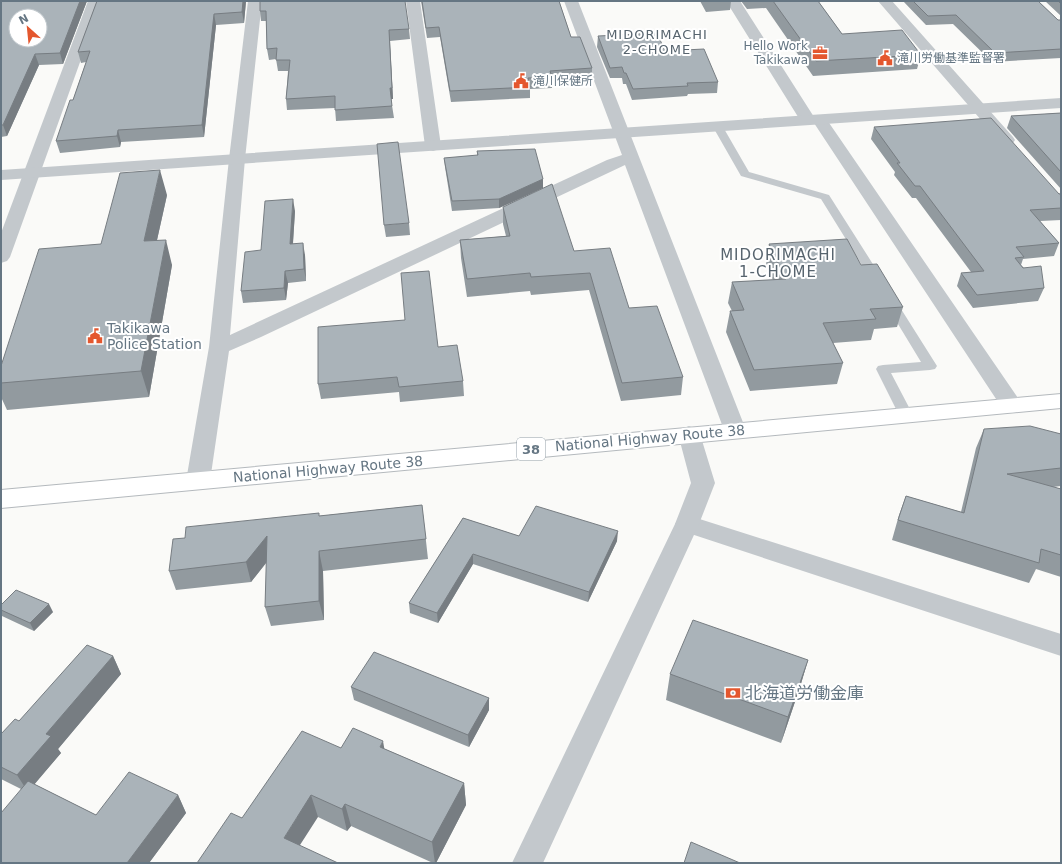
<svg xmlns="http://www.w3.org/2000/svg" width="1062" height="864" viewBox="0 0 1062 864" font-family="'DejaVu Sans','Noto Sans JP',sans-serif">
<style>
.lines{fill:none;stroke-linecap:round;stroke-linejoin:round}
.trunk-casing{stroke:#b4b9bd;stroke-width:2}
.service{fill:#c3c8cc;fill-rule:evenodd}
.minor{fill:#c3c8cc;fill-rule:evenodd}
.tertiary{fill:#c3c8cc;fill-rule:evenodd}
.trunk{fill:#fff;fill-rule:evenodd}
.wall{fill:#929a9f}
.shaded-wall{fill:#777d82}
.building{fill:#aab3b9;stroke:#777d82;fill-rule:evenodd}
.labels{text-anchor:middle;stroke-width:4;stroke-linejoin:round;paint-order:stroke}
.far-poi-label{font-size:12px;fill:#657683;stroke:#fff;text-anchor:start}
.far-neighbourhood-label{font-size:13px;letter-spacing:1px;fill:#57646e;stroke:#fff}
.shield{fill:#fff;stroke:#939fa8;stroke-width:1}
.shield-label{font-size:13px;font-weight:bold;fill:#657683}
.poi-label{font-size:14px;fill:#657683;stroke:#fff;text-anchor:start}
.street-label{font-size:14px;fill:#657683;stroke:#fff}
.neighbourhood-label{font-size:15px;letter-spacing:1px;fill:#57646e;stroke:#fff}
.near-poi-label{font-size:17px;fill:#657683;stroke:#fff;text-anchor:start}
</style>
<rect width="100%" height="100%" fill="#fafaf8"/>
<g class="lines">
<g class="trunk-casing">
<path id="trunk" d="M 1061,394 L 1061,408 L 1,508 L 1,490 Z"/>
</g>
<path class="service" d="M 718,124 L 723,127 L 749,172 L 829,195 L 883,280 L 881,283 L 873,283 L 821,199 L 741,176 L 713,127 Z
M 890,297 L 894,298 L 896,301 L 937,366 L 935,369 L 930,370 L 891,373 L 913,415 L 911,418 L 906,420 L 901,418 L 899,415 L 876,369 L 878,366 L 883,365 L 921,362 L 884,301 L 886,298 Z"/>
<path class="minor" d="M 88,1 L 102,1 L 10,257 L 7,261 L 1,263 L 1,233 Z
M 248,1 L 262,1 L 245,159 L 230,335 L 607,160 L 622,155 L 564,1 L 578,1 L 746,430 L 743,435 L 735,438 L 727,435 L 724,430 L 625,165 L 261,337 L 229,351 L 210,481 L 206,487 L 198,489 L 190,487 L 186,481 L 209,347 L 229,159 Z
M 406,1 L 420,1 L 441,146 L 439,149 L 433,151 L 427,149 L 425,146 Z
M 726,1 L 740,1 L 814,117 L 820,115 L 825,117 L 1020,401 L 1023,406 L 1020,411 L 1012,413 L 1004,411 L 814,123 L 808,125 L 803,123 L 800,120 Z
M 878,1 L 892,1 L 1013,137 L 1015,140 L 1013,143 L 1007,145 L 1001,143 Z
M 687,515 L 1061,634 L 1061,656 L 679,530 L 675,524 L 679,518 Z"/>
<path class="tertiary" d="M 1061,98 L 1061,108 L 1,180 L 1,170 Z
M 689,426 L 697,429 L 700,434 L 715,483 L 699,524 L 543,863 L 512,863 L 675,524 L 691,483 L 678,434 L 681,429 Z"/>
<use href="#trunk" class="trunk"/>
</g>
<path class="wall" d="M 1,1 L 87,1 L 63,64 L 39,65 L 7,136 L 1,137 Z
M 97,1 L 246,1 L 244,23 L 216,25 L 204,137 L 121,142 L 120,147 L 60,153 L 56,141 L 73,100 L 86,62 L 81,63 L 78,52 Z
M 260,1 L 409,29 L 410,39 L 390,41 L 393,99 L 391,99 L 394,118 L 336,121 L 335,108 L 287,110 L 286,99 L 288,71 L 278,71 L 276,59 L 269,60 L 267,49 L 266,21 L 261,21 L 260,11 Z
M 421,1 L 559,1 L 571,37 L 592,68 L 592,79 L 552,81 L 552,88 L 530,89 L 530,98 L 451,102 L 440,37 L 427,38 Z
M 700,1 L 731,1 L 730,10 L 706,12 Z
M 741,1 L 818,1 L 842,34 L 921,55 L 917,69 L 813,76 L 766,8 L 747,9 Z
M 903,1 L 1038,1 L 1058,20 L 1061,20 L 1061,58 L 992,62 L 953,24 L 926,25 Z
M 1045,1 L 1061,1 L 1061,16 Z
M 598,36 L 665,51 L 718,82 L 717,93 L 688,94 L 687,96 L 632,100 L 626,84 L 623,84 L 622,78 L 610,78 L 597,47 Z
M 1061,113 L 1061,189 L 1007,128 L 1011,116 Z
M 874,127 L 1061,194 L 1061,220 L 1040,221 L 1059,243 L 1054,256 L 1023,259 L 1021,265 L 1044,288 L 1038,301 L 973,308 L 957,286 L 961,273 L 971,272 L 916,198 L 912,198 L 894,175 L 895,172 L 871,139 Z
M 477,151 L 543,179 L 543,188 L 499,208 L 452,211 L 445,167 L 444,158 L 477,156 Z
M 167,195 L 157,240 L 172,265 L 149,397 L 7,410 L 1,397 L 1,366 L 101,244 Z
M 503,207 L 574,251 L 629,308 L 683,377 L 681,395 L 621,401 L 589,290 L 531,295 L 530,291 L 467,297 L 461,258 L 460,240 L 506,236 L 503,224 Z
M 295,211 L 293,244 L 305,255 L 306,281 L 288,283 L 286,300 L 243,303 L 241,291 L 261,250 Z
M 409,223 L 410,235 L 386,237 L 384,225 Z
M 769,244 L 861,265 L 903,307 L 897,327 L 874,329 L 871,340 L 833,343 L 843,363 L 837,384 L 750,391 L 726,332 L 730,311 L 732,311 L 728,303 L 732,282 L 773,280 L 766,265 Z
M 438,347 L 463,381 L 464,396 L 400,402 L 399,392 L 321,399 L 318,384 Z
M 984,429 L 1061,434 L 1061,486 L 1053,487 L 1061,489 L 1061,577 L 1036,569 L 1029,583 L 892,540 L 899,515 L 906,496 L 961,512 L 976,448 Z
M 422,505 L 428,559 L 323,571 L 324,620 L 271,626 L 265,607 L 267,562 L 251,582 L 176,590 L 169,571 L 185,538 L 319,513 L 319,516 Z
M 463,518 L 519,536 L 617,541 L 588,602 L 473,564 L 438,623 L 410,613 L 409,603 Z
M 1,605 L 53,612 L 34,631 L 2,616 L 1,615 Z
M 113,656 L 121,674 L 58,749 L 61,753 L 34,784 L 96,815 L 178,795 L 186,813 L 149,863 L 1,863 L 21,789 L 1,779 L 1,734 L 19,721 Z
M 808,660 L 800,687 L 781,743 L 666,700 L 670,674 Z
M 351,687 L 489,698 L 489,710 L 469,747 L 354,700 Z
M 385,749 L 464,783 L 466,805 L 436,863 L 433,863 L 351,826 L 347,831 L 318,817 L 242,818 Z"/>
<path class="shaded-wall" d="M 80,1 L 87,1 L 63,64 L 60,53 Z
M 243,1 L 246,1 L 244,23 L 242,12 Z
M 214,14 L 216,25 L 204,137 L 202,125 Z
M 389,30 L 393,99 L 391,99 L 390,88 Z
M 35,54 L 39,65 L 7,136 L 3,125 Z
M 118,130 L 121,142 L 120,147 L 117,136 Z
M 160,170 L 167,195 L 151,267 L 144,241 Z
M 543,179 L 543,188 L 499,208 L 499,199 Z
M 293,199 L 295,211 L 292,256 L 290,244 Z
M 166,240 L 172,265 L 149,397 L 141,371 Z
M 303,243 L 305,255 L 306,281 L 304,269 Z
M 285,271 L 288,283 L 286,300 L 284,288 Z
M 618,531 L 617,541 L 588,602 L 589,592 Z
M 267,536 L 272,555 L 251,582 L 246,562 Z
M 319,551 L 323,571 L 324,620 L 319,601 Z
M 473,554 L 473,564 L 438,623 L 437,613 Z
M 49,604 L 53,612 L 34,631 L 30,623 Z
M 113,656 L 121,674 L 58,749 L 61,753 L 28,792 L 17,775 L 46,734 Z
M 808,660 L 800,687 L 781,743 L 788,717 Z
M 489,698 L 489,710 L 469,747 L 468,735 Z
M 383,741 L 387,764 L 380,747 Z
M 464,783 L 466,805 L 436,863 L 435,863 L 432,842 Z
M 178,795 L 186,813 L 149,863 L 127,863 Z
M 311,795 L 318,817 L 291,859 L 284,838 Z
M 345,804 L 351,826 L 347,831 L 342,809 Z"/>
<path class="building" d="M 1,1 L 80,1 L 60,53 L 35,54 L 3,125 L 1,125 ZM 16,16 L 40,16 L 40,40 L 16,40 Z
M 97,1 L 243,1 L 242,12 L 214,14 L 202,125 L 118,130 L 117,136 L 56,141 L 70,100 L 73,100 L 90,51 L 78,52 Z
M 260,1 L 405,1 L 409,29 L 389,30 L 392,88 L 390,88 L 392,106 L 335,110 L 335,96 L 286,99 L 290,60 L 276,60 L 277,48 L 267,49 L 266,11 L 260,11 Z
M 422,1 L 559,1 L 571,37 L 580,37 L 592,68 L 550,71 L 552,77 L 528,78 L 530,87 L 450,91 L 439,27 L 426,28 Z
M 773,1 L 818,1 L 842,34 L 902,30 L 921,55 L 816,61 Z
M 913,1 L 1038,1 L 1058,20 L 1061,20 L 1061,49 L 995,53 L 956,15 L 928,16 Z
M 1058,1 L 1061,1 L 1061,4 Z
M 657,33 L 665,51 L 704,49 L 718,82 L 687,83 L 688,86 L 633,89 L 626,73 L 624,73 L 622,67 L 610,68 L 598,36 Z
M 1061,113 L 1061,172 L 1011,116 Z
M 991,118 L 1059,194 L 1061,194 L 1061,208 L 1030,210 L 1059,243 L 1016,247 L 1024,257 L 1015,258 L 1023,268 L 1041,266 L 1044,288 L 977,295 L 961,273 L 984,271 L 920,186 L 915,186 L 897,163 L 900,163 L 874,127 Z
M 398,142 L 409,223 L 384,225 L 377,144 Z
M 535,149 L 543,179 L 499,199 L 452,201 L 444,158 L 478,155 L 477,151 Z
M 160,170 L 144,241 L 166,240 L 141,371 L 1,383 L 1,366 L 39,249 L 101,244 L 120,173 Z
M 552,184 L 574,251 L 610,248 L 629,308 L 657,306 L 683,377 L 622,383 L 590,273 L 531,277 L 530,273 L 467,279 L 460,240 L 510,236 L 503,207 Z
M 293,199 L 290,244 L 303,243 L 304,269 L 285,271 L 284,288 L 241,291 L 245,252 L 261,250 L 265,201 Z
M 847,239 L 861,265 L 877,264 L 903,307 L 870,309 L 876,319 L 823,323 L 843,363 L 754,370 L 730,311 L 744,310 L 732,282 L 786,279 L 769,244 Z
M 429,271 L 438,347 L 457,345 L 463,381 L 399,387 L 397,377 L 318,384 L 318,327 L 405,320 L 401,273 Z
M 1030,426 L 1061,434 L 1061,468 L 1007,474 L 1061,489 L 1061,555 L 1041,549 L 1039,563 L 898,520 L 906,496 L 964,513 L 984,429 Z
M 422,505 L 426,539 L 319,551 L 319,601 L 265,607 L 267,536 L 246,562 L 169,571 L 173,539 L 185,538 L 186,527 L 319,513 L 319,516 Z
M 536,506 L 618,531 L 589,592 L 473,554 L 437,613 L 409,603 L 463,518 L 519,536 Z
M 16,590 L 49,604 L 30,623 L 1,610 L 1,605 Z
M 693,620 L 808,660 L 788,717 L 670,674 Z
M 87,645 L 113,656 L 46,734 L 51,736 L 17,775 L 1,767 L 1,734 L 15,719 L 19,721 Z
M 374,652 L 489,698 L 468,735 L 351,687 Z
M 353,728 L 383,741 L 380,747 L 464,783 L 432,842 L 345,804 L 342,809 L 311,795 L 284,838 L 338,863 L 197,863 L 231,813 L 242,818 L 302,731 L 341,748 Z
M 129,772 L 178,795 L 127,863 L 1,863 L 1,813 L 28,781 L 96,815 Z
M 691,842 L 740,863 L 684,863 Z"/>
<defs>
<g id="office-bare" transform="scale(1.2)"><path d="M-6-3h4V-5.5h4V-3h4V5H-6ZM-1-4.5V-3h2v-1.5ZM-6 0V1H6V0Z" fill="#e4572e" stroke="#fff" stroke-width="2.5" paint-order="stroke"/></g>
<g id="civic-bare" transform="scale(1.2)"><path d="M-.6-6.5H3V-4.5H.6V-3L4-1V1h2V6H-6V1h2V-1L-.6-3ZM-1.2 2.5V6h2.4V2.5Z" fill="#e4572e" stroke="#fff" stroke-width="2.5" paint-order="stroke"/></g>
<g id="bank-bare" transform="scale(1.2)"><path d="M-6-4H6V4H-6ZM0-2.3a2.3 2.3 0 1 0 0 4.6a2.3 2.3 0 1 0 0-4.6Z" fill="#e4572e" stroke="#fff" stroke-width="2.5" paint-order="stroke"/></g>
</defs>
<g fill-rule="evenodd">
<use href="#office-bare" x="820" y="53"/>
<use href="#civic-bare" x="885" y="58"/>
<use href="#civic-bare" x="521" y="81"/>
<use href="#civic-bare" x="95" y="336"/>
<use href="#bank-bare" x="733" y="693"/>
</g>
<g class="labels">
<g class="far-poi-label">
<text x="808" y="50" text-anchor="end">Hello Work<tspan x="808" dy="14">Takikawa</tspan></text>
<text x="897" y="62">滝川労働基準監督署</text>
<text x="533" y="85">滝川保健所</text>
</g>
<g class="far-neighbourhood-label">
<text x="657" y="39">MIDORIMACHI<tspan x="657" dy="15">2-CHOME</tspan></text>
</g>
<rect class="shield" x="517" y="438" width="28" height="22" rx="3"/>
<g class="shield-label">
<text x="531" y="454">38</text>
</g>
<g class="poi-label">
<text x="107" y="333">Takikawa<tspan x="107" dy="16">Police Station</tspan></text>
</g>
<g class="street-label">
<text transform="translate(650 438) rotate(-5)" y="5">National Highway Route 38</text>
<text transform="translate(328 469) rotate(-5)" y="5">National Highway Route 38</text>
</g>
<g class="neighbourhood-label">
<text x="778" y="260">MIDORIMACHI<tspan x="778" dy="17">1-CHOME</tspan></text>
</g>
<g class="near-poi-label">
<text x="745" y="699">北海道労働金庫</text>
</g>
</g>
<rect width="1062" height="864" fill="none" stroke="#657683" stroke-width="4"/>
<g transform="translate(28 28) rotate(333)"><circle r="19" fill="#ffffff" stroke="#c1c8cd"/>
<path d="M0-3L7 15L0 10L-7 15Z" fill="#e4572e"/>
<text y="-6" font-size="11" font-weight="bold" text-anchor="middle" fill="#657683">N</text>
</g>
</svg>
